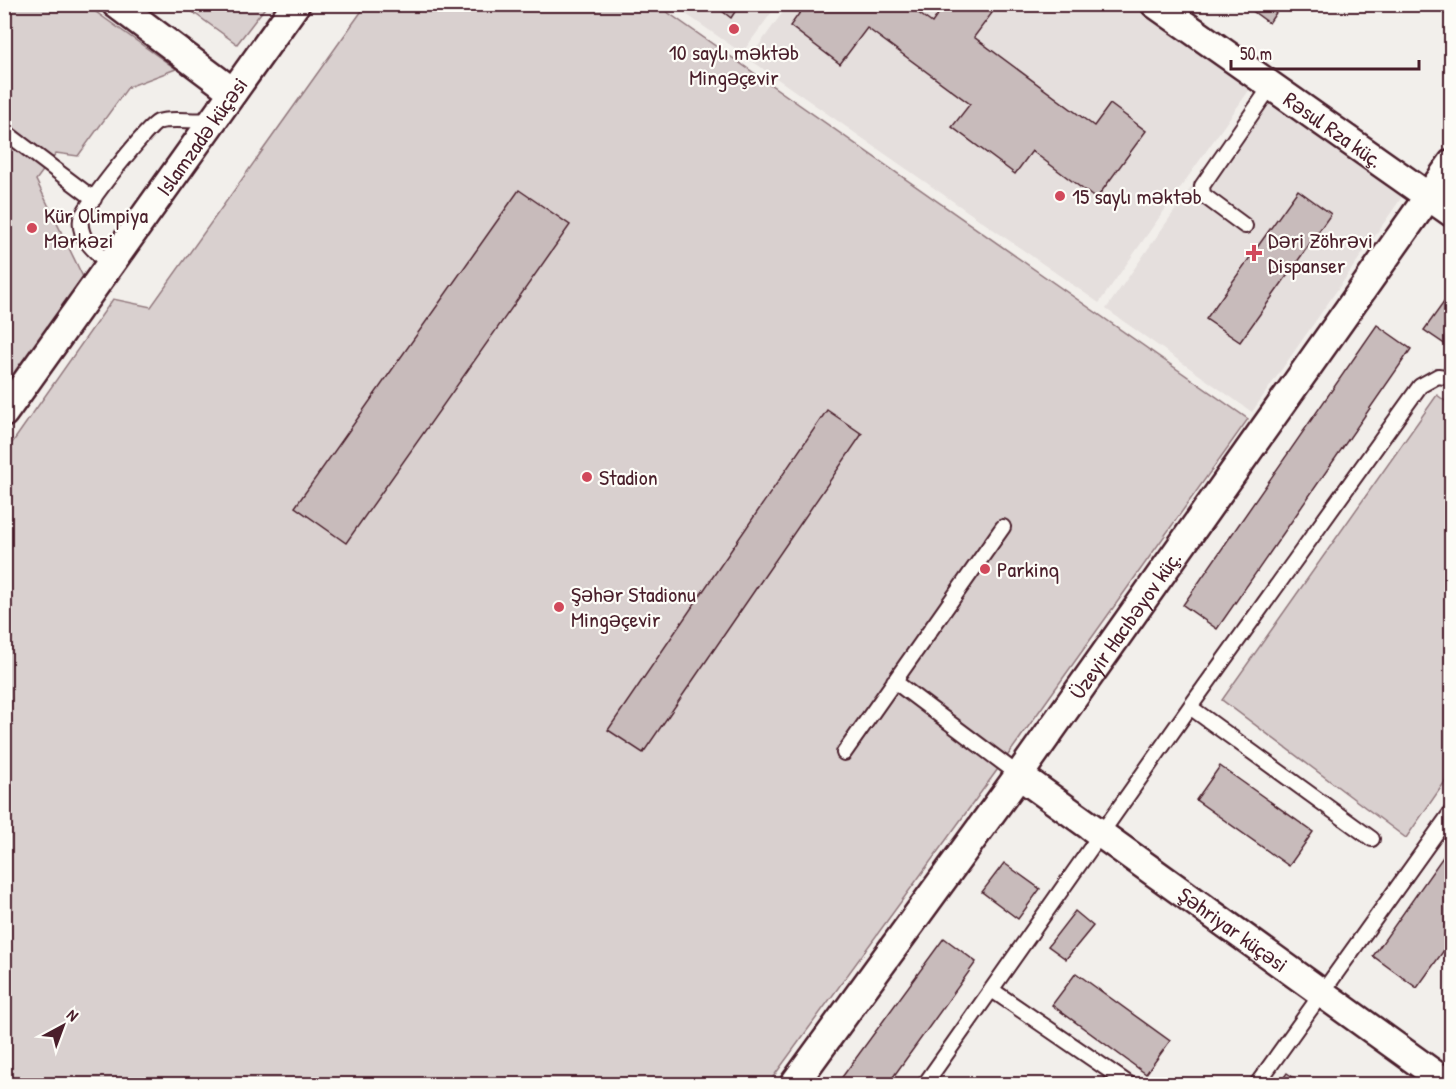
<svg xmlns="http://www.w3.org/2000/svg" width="1456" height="1089" viewBox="0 0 1456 1089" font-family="'Patrick Hand',sans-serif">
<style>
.built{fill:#e5dfdd}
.green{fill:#d9d0cf;stroke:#92787d;stroke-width:1.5}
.building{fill:#c8bbbb;stroke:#4a1f2b;stroke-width:1.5}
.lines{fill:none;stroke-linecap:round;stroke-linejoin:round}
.lane-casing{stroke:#4a1f2b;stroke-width:18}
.street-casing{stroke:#4a1f2b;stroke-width:32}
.lane{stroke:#fdfcf7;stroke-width:14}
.street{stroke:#fdfcf7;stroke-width:27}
.poi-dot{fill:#d1495b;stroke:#fdfcf7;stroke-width:2}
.labels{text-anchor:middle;stroke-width:4.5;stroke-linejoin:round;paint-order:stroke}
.poi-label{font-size:22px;fill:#4a1f2b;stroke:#fdfcf7;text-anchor:start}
.street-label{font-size:22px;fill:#4a1f2b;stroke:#fdfcf7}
</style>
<rect width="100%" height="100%" fill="#f2efeb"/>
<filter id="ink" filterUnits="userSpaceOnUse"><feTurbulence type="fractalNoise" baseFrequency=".0167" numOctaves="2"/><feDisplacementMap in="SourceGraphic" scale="12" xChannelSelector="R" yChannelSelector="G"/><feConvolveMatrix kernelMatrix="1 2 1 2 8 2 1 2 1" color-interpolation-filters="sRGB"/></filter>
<g filter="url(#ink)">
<path class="built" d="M 673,5 L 777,5 L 742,53 Z
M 788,5 L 1130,5 L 1250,89 L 1099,303 L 749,59 Z
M 1257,93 L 1402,197 L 1252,412 L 1106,309 Z"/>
<path class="green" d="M 5,5 L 86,5 L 176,69 L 128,87 L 78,156 L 56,153 L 36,180 L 83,277 L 5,388 Z
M 183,5 L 267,5 L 237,44 Z
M 366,5 L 657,5 L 1248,419 L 1003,762 L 768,1084 L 5,1084 L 5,453 L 113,299 L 151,307 Z
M 1437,395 L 1452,406 L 1451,773 L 1406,838 L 1222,700 Z"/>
<path class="building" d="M 713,4 L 740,4 L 731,18 Z
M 806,4 L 906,4 L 932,23 L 945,4 L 980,4 L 992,13 L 974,37 L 1094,126 L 1110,104 L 1146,131 L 1096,199 L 1032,151 L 1015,174 L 952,127 L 970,104 L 867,28 L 840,64 L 790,26 Z
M 1243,4 L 1282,4 L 1269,23 Z
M 1430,4 L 1452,4 L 1452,18 Z
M 519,190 L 570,225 L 346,543 L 295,507 Z
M 1298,190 L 1331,214 L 1240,342 L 1206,319 Z
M 1452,291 L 1452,349 L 1424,330 Z
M 1377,325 L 1411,349 L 1217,629 L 1183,605 Z
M 827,410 L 862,434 L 643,753 L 608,730 Z
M 1220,766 L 1313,832 L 1289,866 L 1196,800 Z
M 1452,844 L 1452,939 L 1417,988 L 1373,956 Z
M 1004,863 L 1040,889 L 1018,919 L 982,892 Z
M 1075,911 L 1093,926 L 1066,959 L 1048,946 Z
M 944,938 L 976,962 L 888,1084 L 837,1084 Z
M 1076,973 L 1170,1041 L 1146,1074 L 1052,1005 Z
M 1287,1073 L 1303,1084 L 1279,1084 Z"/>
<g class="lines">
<g class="lane-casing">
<path id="lane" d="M 4,131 L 94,199
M 1245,226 L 1203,195 L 1202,186 L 1271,86
M 109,264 C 97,253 78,239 81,219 C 83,208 147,127 158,122 C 166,118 202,121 213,121
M 894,681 L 1019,775
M 1190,707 L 1372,839
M 844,753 L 1003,527
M 992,990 L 1129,1084
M 925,1084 L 1190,707 L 1420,386 L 1438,376 L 1452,378
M 1257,1084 L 1452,811"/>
</g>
<g class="street-casing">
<g id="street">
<path d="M 116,4 L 233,92"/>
<path id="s1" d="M 1155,4 L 1452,213"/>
<path id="s2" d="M 4,413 L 296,4"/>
<path id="s3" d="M 1019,775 L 1448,1084"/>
<path id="s4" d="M 794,1084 L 1019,775 L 1452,163"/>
</g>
</g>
<use href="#lane" class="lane"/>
<use href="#street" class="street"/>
</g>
</g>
<g class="poi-dot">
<circle cx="734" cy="29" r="6"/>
<circle cx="1060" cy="196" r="6"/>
<circle cx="32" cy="228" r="6"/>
<path d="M1251 244h6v6h6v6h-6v6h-6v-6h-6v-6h6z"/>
<circle cx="587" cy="477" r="6"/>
<circle cx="985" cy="569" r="6"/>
<circle cx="559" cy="607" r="6"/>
</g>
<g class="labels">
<g class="poi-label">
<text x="734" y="60" text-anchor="middle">10 saylı məktəb<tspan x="734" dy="25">Mingəçevir</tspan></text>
<text x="1072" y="204">15 saylı məktəb</text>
<text x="44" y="223">Kür Olimpiya<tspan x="44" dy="25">Mərkəzi</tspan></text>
<text x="1268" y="248">Dəri Zöhrəvi<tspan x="1268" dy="25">Dispanser</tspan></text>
<text x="599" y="485">Stadion</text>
<text x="997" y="577">Parkinq</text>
<text x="571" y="602">Şəhər Stadionu<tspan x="571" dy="25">Mingəçevir</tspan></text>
</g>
<g class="street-label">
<text dy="8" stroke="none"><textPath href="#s1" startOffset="218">Rəsul Rza küç.</textPath></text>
<text dy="8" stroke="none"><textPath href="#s2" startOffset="340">Islamzadə küçəsi</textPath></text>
<text dy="8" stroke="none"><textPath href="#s4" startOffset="566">Üzeyir Hacıbəyov küç.</textPath></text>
<text dy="8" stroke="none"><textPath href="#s3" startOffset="264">Şəhriyar küçəsi</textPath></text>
</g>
</g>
<rect width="1456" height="1089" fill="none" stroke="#fdfcf7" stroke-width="24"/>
<rect x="12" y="12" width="1432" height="1065" fill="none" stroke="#4a1f2b" stroke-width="2" filter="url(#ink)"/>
<g transform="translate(63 1026) rotate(41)" stroke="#fdfcf7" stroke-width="4.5" paint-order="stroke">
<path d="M0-4.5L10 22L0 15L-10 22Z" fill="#4a1f2b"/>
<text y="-9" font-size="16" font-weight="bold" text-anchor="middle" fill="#4a1f2b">N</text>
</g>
<path d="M1231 60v9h188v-9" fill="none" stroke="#4a1f2b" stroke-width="3"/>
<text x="1240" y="60" font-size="18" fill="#4a1f2b" stroke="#fdfcf7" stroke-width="4.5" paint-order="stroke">50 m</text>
</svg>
